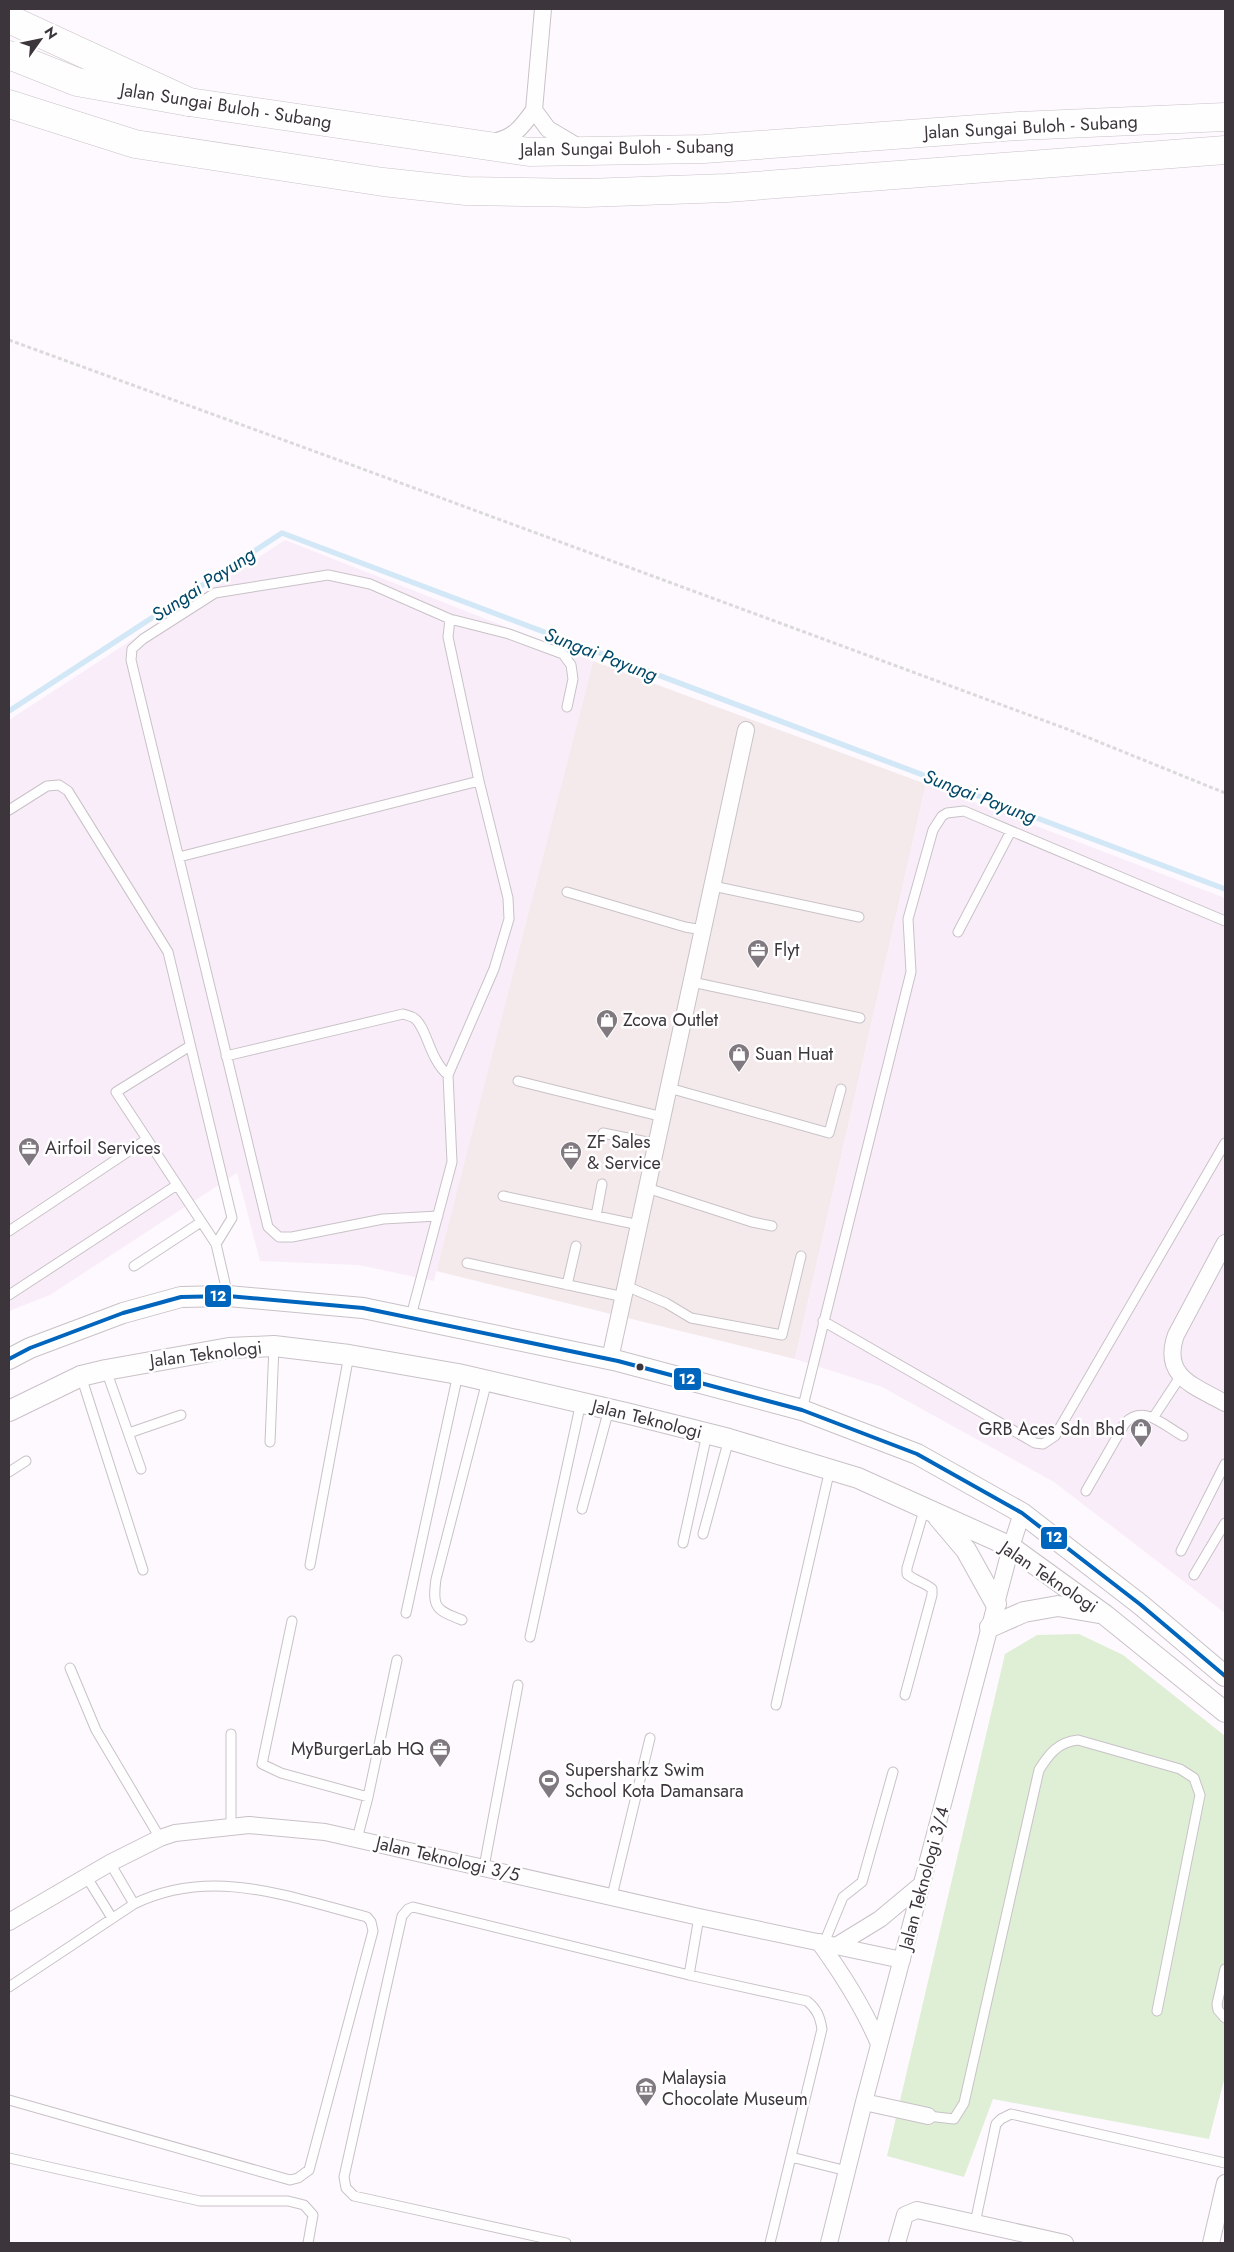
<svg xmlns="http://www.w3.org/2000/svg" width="1234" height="2252" viewBox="0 0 1234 2252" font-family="Jost,sans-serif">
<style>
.commercial{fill:#f5eaeb}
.built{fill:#f9edf9}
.green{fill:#deefd5}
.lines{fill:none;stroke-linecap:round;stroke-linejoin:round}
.stream{stroke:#d3e8f7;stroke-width:5.5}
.service-casing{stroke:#c8c2c7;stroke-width:11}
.minor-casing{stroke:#c8c2c7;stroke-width:18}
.tertiary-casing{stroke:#c8c2c7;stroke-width:22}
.trunk-casing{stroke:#c8c2c7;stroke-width:29}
.motorway-casing{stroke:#c8c2c7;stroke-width:29}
.path{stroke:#dbdadb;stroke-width:3;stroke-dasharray:4 2.5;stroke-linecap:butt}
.service{stroke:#fffeff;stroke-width:9}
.minor{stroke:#fffeff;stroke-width:16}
.tertiary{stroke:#fffeff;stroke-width:20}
.trunk{stroke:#fffeff;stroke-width:28}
.motorway{stroke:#fffeff;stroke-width:28}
.bus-1-casing{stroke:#fff;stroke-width:8}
.bus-1{stroke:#0065bd;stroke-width:4}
.bus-dot{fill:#3c363c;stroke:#fff;stroke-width:2}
.labels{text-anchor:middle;stroke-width:5;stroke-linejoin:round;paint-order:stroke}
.street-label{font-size:18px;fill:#3c363c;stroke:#fff}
.poi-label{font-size:18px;fill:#3c363c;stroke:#fff;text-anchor:start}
.water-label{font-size:19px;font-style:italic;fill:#014767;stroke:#fff}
.line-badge{stroke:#fff;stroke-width:2}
.badge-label{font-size:14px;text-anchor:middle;font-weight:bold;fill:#fff}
</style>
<rect width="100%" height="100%" fill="#fef9fe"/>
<path class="commercial" d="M 593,661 L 926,784 L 795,1359 L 436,1271 Z"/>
<path class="built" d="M 285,540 L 593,661 L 434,1281 L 359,1265 L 260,1261 L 237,1173 L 50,1295 L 9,1311 L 9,720 Z
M 926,784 L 1225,898 L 1225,1613 L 1054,1482 L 882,1387 L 795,1359 Z"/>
<path class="green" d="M 1079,1634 L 1123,1655 L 1225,1736 L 1225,2076 L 1209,2139 L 993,2099 L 964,2177 L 887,2156 L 1005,1654 L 1037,1635 Z"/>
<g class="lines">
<path class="stream" d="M 9,711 L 282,533 L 1225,889"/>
<g class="service-casing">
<path id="service" d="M 9,810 L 47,786 L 59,785 L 68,791 L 168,952 L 232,1218 L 216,1244
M 179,857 L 479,781
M 713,886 L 859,917
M 567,892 L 685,927 L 703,930
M 958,932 L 1011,831
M 692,982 L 860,1018
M 190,1046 L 116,1092 L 216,1244 L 228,1296
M 226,1056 L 403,1014 C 406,1015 411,1016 414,1018 C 427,1027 429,1059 448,1075
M 518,1081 L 663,1117
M 669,1088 L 829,1133 L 841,1089
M 603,1133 L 657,1144
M 647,1188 L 752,1222 L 772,1226
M 503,1196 L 639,1225
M 438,1216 L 383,1219 L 292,1237 L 279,1237 L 268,1227 L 131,660 L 132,649 L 143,639 L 215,593 L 328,575 L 370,584 L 450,619 L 509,634 L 563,654 L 571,665 L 573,679 L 567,707
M 596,1216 L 602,1184
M 9,1231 L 147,1139
M 467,1263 L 624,1297
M 134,1266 L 201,1222
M 567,1285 L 576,1246
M 626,1286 L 666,1303 L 691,1318 L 782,1335 L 801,1256
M 9,1295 L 177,1185
M 411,1316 L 452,1162 L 448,1075 L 494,969 L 509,919 L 508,898 L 479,781 L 448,637 L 450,619
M 823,1321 L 1035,1443 L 1043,1444 L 1055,1436 L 1225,1143
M 106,1370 L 141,1469
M 81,1376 L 143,1570
M 802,1410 L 911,972 L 908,919 L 933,830 L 942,816 L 947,813 L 964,811 L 1225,921
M 1153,1418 L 1180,1377
M 129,1433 L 181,1415
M 270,1442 L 274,1346
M 9,1472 L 26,1461
M 1086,1491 L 1125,1423 C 1144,1404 1163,1425 1183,1436
M 582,1509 L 609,1409
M 703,1534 L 729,1439
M 683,1543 L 707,1434
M 1181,1551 L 1225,1464
M 310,1565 L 349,1355
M 1194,1575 L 1225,1523
M 406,1613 L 458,1374
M 462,1620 C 436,1610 432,1608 436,1579 L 487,1381
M 292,1621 L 262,1764 L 281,1773 L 368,1797 L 397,1660
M 530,1637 L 581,1402
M 70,1668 L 96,1730 L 160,1838
M 905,1695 L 932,1595 L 932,1589 C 924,1582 915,1581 907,1574 L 907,1568 L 925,1507
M 776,1705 L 830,1469
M 231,1827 L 231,1734
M 357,1839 L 368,1797
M 110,1863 L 134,1904
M 484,1867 L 518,1685
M 86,1876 L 112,1918
M 612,1896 L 650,1738
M 824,1943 L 843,1897 L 862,1882 L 893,1772
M 1225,1969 L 1217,2004 L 1218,2010 L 1225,2018
M 689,1975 L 699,1917
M 9,1987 L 134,1904 C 212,1866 289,1897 367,1917 L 371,1922 L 373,1931 L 309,2170 L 298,2178 L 290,2180 L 9,2100
M 928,2116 L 954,2119 L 964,2103 L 1039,1770 C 1049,1754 1058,1742 1078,1740 L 1180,1769 L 1194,1778 L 1200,1795 L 1157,2011
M 791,2157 L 847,2171
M 9,2158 L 200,2201 L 288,2201 L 304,2205 L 313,2215 L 308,2243
M 975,2223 L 996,2124 L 1001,2119 L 1011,2114 L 1225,2163
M 566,2243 L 354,2196 L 346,2188 L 344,2177 L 402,1916 L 408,1909 L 413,1907 L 689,1975 L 807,2001 C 817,2009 820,2017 822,2029 L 770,2243"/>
</g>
<g class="minor-casing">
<path id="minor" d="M 534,110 L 548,129 L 580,148
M 492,142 C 513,139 522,127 534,110 L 543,9
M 1225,1243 L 1176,1335 C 1161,1377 1195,1386 1225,1403
M 610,1359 L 746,730
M 9,1922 L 110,1863 L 160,1838 L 175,1833 L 249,1825 L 325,1832 L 699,1917 L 902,1960
M 819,1942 C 843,1975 863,2006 879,2044
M 836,1946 L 880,1919 L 922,1884
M 864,2102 L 928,2116
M 829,2243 L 864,2102 L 1011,1547 L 1022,1513
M 897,2243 L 905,2215 L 917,2210 L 1065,2243
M 1211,2243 L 1225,2183"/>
</g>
<g class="tertiary-casing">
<path id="tertiary" d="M 9,1359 L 30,1348 L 123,1313 L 181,1297 L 228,1296 L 363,1308 L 618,1361 L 802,1410 L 917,1454 L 1022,1513 L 1141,1605 L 1225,1676
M 9,1411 L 81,1376 L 106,1370 L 229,1348 L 274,1346 L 349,1355 L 458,1374 L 630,1414 L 729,1439 L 858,1478 L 1011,1547 L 1105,1615 L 1225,1712
M 938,1517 L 966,1550 L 996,1604
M 990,1627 L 1024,1612 L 1058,1606 L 1099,1613"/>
</g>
<g class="trunk-casing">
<path id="trunk" d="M 9,55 L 77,82 L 189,102 L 529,152 L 704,149 L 1019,126 L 1225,117
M 9,104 L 135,144 L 383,182 L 466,191 L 586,193 L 727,188 L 1225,150"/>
</g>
<g class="motorway-casing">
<path id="motorway" d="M 9,19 L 189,102"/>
</g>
<path class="path" d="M 9,340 L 341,461 L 1067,729 L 1225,793"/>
<use href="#service" class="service"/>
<use href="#minor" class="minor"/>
<use href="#tertiary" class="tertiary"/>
<use href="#trunk" class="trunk"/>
<use href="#motorway" class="motorway"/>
<g class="bus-1-casing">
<path id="bus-1" d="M 9,1359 L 30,1348 L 123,1313 L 181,1297 L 228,1296 L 363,1308 L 618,1361 L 802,1410 L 917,1454 L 1022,1513 L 1141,1605 L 1225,1676"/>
</g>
<use href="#bus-1" class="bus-1"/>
</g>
<defs>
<g id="office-pin" transform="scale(1.125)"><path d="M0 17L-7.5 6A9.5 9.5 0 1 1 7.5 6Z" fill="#807a80" stroke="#fff"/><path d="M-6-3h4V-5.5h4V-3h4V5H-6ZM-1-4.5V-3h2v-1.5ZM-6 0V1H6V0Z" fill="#fff"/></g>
<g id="shop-pin" transform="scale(1.125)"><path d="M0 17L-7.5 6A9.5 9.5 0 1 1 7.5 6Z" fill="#807a80" stroke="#fff"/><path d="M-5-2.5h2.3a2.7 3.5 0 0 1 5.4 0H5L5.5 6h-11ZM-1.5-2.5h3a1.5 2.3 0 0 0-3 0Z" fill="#fff"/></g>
<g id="stadium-pin" transform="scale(1.125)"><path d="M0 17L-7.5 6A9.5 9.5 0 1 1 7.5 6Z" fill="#807a80" stroke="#fff"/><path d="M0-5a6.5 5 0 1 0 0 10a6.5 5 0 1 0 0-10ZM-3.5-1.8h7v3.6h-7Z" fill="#fff"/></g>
<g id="museum-pin" transform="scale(1.125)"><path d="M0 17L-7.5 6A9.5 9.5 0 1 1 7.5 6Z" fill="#807a80" stroke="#fff"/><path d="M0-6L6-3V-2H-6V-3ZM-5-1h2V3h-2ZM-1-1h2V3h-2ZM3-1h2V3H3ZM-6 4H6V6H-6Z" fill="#fff"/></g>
</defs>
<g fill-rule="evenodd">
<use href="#office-pin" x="758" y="950"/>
<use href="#shop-pin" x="607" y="1020"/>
<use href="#shop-pin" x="739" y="1054"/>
<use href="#office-pin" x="29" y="1148"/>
<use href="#office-pin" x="571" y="1152"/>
<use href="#shop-pin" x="1141" y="1429"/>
<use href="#office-pin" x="440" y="1749"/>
<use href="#stadium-pin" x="549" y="1780"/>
<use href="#museum-pin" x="646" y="2088"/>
</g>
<circle class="bus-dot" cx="640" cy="1367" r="4.5"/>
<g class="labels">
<g class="street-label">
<text transform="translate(226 106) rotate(9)" y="6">Jalan Sungai Buloh - Subang</text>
<text transform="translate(1031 127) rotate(-3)" y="6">Jalan Sungai Buloh - Subang</text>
<text transform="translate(627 148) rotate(-1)" y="6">Jalan Sungai Buloh - Subang</text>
<text transform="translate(206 1354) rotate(-7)" y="6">Jalan Teknologi</text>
<text transform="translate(647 1419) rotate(14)" y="6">Jalan Teknologi</text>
<text transform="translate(1049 1577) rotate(34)" y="6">Jalan Teknologi</text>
<text transform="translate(448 1859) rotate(13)" y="6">Jalan Teknologi 3/5</text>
<text transform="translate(924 1878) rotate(-75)" y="6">Jalan Teknologi 3/4</text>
</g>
<g class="poi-label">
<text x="774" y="956">Flyt</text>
<text x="623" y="1026">Zcova Outlet</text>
<text x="755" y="1060">Suan Huat</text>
<text x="587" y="1148">ZF Sales<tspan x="587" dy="21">&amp; Service</tspan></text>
<text x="45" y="1154">Airfoil Services</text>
<text x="1125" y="1435" text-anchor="end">GRB Aces Sdn Bhd</text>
<text x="424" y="1755" text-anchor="end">MyBurgerLab HQ</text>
<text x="565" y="1776">Supersharkz Swim<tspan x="565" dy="21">School Kota Damansara</tspan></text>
<text x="662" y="2084">Malaysia<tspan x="662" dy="21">Chocolate Museum</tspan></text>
</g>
<g class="water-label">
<text transform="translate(203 584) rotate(-33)" y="7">Sungai Payung</text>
<text transform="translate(601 654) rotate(21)" y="7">Sungai Payung</text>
<text transform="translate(980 796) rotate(21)" y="7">Sungai Payung</text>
</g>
</g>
<g class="line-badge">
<rect x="204" y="1284" width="28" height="24" rx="5" fill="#0065bd"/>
<rect x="673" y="1367" width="29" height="24" rx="5" fill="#0065bd"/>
<rect x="1040" y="1526" width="28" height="24" rx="5" fill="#0065bd"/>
</g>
<g class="badge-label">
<text x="218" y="1301">12</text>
<text x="687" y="1384">12</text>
<text x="1054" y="1542">12</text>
</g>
<rect width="1234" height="2252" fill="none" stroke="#3c363c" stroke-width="20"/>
<g transform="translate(40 40) rotate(57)" stroke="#ffffff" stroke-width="4" paint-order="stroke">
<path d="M0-4L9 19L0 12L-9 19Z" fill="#3c363c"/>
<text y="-8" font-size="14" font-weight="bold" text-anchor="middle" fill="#3c363c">N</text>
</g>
</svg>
